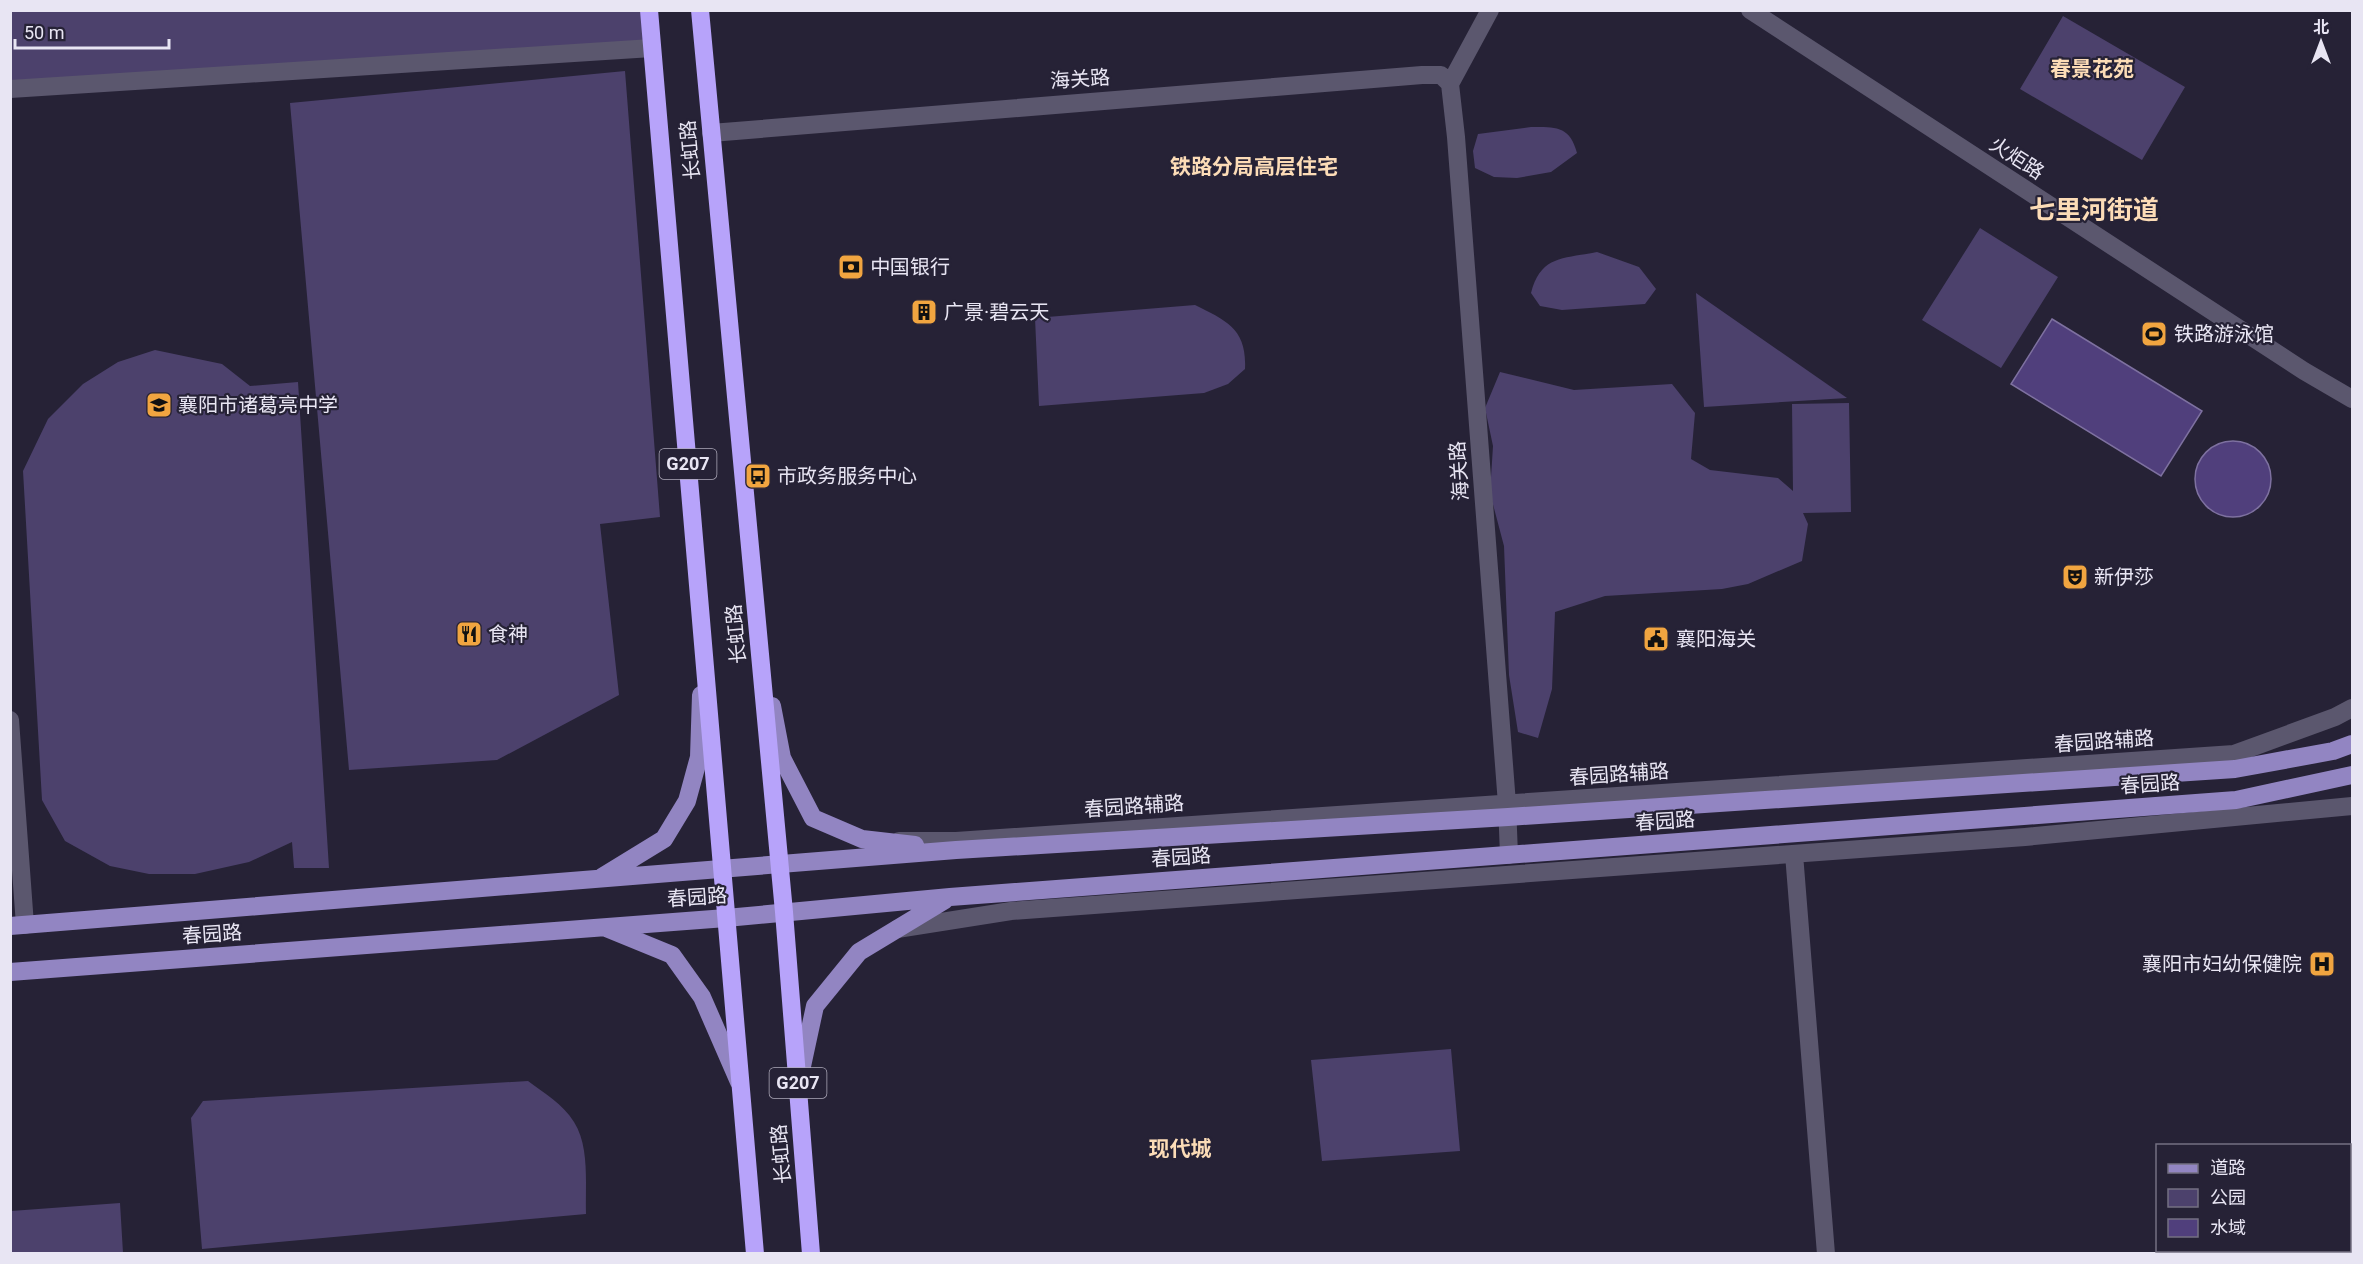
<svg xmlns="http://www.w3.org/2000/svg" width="2363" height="1264" viewBox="0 0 2363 1264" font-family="Roboto,'Noto Sans SC',sans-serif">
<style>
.green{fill:#4c416c}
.water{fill:#503f7c;stroke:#7e71a0;stroke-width:1.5}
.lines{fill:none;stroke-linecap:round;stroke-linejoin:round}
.minor{stroke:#5b576e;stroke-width:18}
.major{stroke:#9285c2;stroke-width:18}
.highway{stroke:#b7a3fa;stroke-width:18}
.labels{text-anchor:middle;stroke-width:4.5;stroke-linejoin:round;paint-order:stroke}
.shield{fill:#262236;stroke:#aeaaba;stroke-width:1.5}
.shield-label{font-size:18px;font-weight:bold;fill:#e8e5f3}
.street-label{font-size:20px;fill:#e8e5f3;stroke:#262236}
.poi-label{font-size:20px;fill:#e8e5f3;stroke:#262236;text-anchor:start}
.neighbourhood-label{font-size:21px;font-weight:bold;fill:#fcdcb7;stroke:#262236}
.district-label{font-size:26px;font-weight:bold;fill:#fcdcb7;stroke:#262236}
</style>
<rect width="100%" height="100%" fill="#262236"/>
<path class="green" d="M 11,11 L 649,11 L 652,48 L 11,89 Z
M 2063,16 L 2185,87 L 2142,160 L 2020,89 Z
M 625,71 L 660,517 L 600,524 L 619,695 L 497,760 L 349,770 L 290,103 Z
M 1531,127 C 1556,127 1570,126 1577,153 L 1551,172 L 1517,178 L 1494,177 L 1475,168 L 1473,151 L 1478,134 Z
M 1980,228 L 2058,277 L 2001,368 L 1922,320 Z
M 1597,252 L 1639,267 L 1656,289 L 1645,304 L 1562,310 L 1540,306 L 1531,293 C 1541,255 1563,259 1597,252 Z
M 1696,293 L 1847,398 L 1704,407 Z
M 1195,305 C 1227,321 1247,329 1245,369 L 1228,384 L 1204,393 L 1039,406 L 1035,318 Z
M 155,350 L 222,364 L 250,386 L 298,382 L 329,868 L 294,868 L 292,842 L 249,862 L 195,874 L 149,874 L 110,866 L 65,841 L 42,800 L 23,471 L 48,419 L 83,384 L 118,362 Z
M 1500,372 L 1574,390 L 1672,384 L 1695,413 L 1691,459 L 1710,470 L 1778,478 L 1793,491 L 1792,404 L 1849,403 L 1851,512 L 1803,513 L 1808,524 L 1802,561 L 1748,584 L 1722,589 L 1605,596 L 1555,612 L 1552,689 L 1538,738 L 1518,732 L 1509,675 L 1504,546 L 1490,493 L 1493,446 L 1485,408 Z
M 1451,1049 L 1460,1151 L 1322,1161 L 1311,1060 Z
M 528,1081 C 544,1093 563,1104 574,1122 C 590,1147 585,1185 586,1214 L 202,1249 L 191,1118 L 203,1101 Z
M 120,1203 L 123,1253 L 11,1253 L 11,1211 Z"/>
<path class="water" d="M 2052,319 L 2202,411 L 2161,476 L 2011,384 Z
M2195 479a38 38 0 1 1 76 0a38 38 0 1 1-76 0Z"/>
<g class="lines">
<path class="minor" d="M 1490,10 L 1450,84 L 1456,137 L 1507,804 L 1509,855
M 1750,10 L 2304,371 L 2352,399
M 10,89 L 652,48
M 711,133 L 1422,75 L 1441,75 L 1450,84
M 10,720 L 25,925
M 899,841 L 956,841 L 2234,754 L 2335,717 L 2352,708
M 1794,854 L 1826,1254
M 897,929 L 1011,911 L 2025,837 L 2352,806"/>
<path class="major" d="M 772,706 L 782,758 L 813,818 L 862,839 L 915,845
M 602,877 L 664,839 L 687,801 L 699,757 L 701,695
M 10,926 L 956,850 L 1508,817 L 2235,769 L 2333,751 L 2352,744
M 606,928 L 672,955 L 702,997 L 739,1082
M 10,972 L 726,918 L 950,897 L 2236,800 L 2352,775
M 799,1080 L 815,1006 L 859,952 L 945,900"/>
<path class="highway" d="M 649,10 L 755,1254
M 700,10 L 784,912 L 811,1254"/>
</g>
<defs>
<g id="bank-square" transform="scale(1.35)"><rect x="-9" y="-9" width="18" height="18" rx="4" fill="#f1a540" stroke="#262236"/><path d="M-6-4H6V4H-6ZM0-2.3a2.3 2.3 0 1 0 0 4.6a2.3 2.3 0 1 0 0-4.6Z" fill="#111"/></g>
<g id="building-square" transform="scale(1.35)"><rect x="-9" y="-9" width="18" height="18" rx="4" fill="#f1a540" stroke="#262236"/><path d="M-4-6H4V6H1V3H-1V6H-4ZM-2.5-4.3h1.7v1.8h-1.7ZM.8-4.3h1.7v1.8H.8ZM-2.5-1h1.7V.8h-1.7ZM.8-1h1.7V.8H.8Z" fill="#111"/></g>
<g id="stadium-square" transform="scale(1.35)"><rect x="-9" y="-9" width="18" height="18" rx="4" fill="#f1a540" stroke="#262236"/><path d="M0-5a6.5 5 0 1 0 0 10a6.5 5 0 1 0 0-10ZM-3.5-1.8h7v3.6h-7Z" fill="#111"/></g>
<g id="school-square" transform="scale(1.35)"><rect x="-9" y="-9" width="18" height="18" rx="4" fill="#f1a540" stroke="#262236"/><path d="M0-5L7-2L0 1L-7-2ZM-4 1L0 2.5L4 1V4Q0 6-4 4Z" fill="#111"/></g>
<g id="bus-square" transform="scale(1.35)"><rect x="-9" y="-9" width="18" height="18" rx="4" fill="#f1a540" stroke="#262236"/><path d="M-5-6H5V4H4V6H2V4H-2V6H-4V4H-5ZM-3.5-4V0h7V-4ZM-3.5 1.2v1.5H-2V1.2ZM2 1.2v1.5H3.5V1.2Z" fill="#111"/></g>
<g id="theatre-square" transform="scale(1.35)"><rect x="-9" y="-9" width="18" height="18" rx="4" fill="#f1a540" stroke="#262236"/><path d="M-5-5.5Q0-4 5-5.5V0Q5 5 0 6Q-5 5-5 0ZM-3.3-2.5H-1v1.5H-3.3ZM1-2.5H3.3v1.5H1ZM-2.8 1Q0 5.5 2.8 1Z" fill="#111"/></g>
<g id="restaurant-square" transform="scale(1.35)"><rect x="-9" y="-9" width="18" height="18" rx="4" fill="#f1a540" stroke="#262236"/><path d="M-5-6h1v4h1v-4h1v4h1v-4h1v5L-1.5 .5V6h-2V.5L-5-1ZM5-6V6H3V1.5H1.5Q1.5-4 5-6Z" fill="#111"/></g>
<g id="civic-square" transform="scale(1.35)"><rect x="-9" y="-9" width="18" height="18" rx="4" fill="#f1a540" stroke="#262236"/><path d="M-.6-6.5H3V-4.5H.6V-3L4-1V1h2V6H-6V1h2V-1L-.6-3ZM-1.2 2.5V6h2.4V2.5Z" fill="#111"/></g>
<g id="hospital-square" transform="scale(1.35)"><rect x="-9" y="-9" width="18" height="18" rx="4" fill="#f1a540" stroke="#262236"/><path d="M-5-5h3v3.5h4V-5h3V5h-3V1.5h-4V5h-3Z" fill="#111"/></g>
</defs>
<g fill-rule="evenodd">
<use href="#bank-square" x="851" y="267"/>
<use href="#building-square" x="924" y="312"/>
<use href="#stadium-square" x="2154" y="334"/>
<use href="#school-square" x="159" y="405"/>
<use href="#bus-square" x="758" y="476"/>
<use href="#theatre-square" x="2075" y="577"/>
<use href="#restaurant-square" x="469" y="634"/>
<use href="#civic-square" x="1656" y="639"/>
<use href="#hospital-square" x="2322" y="964"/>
</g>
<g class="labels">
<g class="shield">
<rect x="659.5" y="449" width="57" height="30" rx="4.5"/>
<rect x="769.5" y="1068" width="57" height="30" rx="4.5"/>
</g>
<g class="shield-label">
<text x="688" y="470">G207</text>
<text x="798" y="1089">G207</text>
</g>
<g class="street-label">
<text transform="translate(1080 79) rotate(-4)" y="7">海关路</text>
<text transform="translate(690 150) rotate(-95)" y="7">长虹路</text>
<text transform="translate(2017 158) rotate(33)" y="7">火炬路</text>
<text transform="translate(1459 471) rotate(-94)" y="7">海关路</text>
<text transform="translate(736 634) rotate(-95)" y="7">长虹路</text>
<text transform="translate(2104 741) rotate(-4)" y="7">春园路辅路</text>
<text transform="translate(1619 774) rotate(-4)" y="7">春园路辅路</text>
<text transform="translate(2150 784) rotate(-4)" y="7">春园路</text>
<text transform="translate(1134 806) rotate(-4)" y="7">春园路辅路</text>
<text transform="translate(1665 821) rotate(-4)" y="7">春园路</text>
<text transform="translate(1181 857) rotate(-4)" y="7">春园路</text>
<text transform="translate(697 897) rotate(-4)" y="7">春园路</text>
<text transform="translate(212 934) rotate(-4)" y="7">春园路</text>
<text transform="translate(781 1154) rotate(-95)" y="7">长虹路</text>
</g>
<g class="poi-label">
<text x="870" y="274">中国银行</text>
<text x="944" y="319">广景·碧云天</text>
<text x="2174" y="341">铁路游泳馆</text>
<text x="178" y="412">襄阳市诸葛亮中学</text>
<text x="777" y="483">市政务服务中心</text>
<text x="2094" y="584">新伊莎</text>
<text x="488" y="641">食神</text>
<text x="1676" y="646">襄阳海关</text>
<text x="2302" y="971" text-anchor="end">襄阳市妇幼保健院</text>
</g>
<g class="neighbourhood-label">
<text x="2092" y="76">春景花苑</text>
<text x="1254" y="174">铁路分局高层住宅</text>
<text x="1180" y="1156">现代城</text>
</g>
<g class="district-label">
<text x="2094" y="219">七里河街道</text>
</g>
</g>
<rect width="2363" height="1264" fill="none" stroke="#e8e5f3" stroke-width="24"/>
<rect x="2156" y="1144" width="195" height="108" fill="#262236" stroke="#747082" stroke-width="1.5"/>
<rect x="2168" y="1164" width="30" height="9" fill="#9285c2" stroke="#747082" stroke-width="1.5"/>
<text x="2210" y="1174" font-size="18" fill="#e8e5f3">道路</text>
<rect x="2168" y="1189" width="30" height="18" fill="#4c416c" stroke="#747082" stroke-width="1.5"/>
<text x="2210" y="1204" font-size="18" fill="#e8e5f3">公园</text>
<rect x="2168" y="1219" width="30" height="18" fill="#503f7c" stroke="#747082" stroke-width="1.5"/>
<text x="2210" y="1234" font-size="18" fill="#e8e5f3">水域</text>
<g transform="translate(2321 42)" stroke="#262236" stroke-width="4.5" paint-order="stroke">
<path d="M0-4.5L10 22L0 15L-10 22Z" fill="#e8e5f3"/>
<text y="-9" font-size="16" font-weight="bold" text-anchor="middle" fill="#e8e5f3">北</text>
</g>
<path d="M15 39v9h154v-9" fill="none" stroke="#e8e5f3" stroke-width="3"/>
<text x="24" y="39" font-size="18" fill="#e8e5f3" stroke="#262236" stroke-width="4.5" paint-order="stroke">50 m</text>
</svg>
